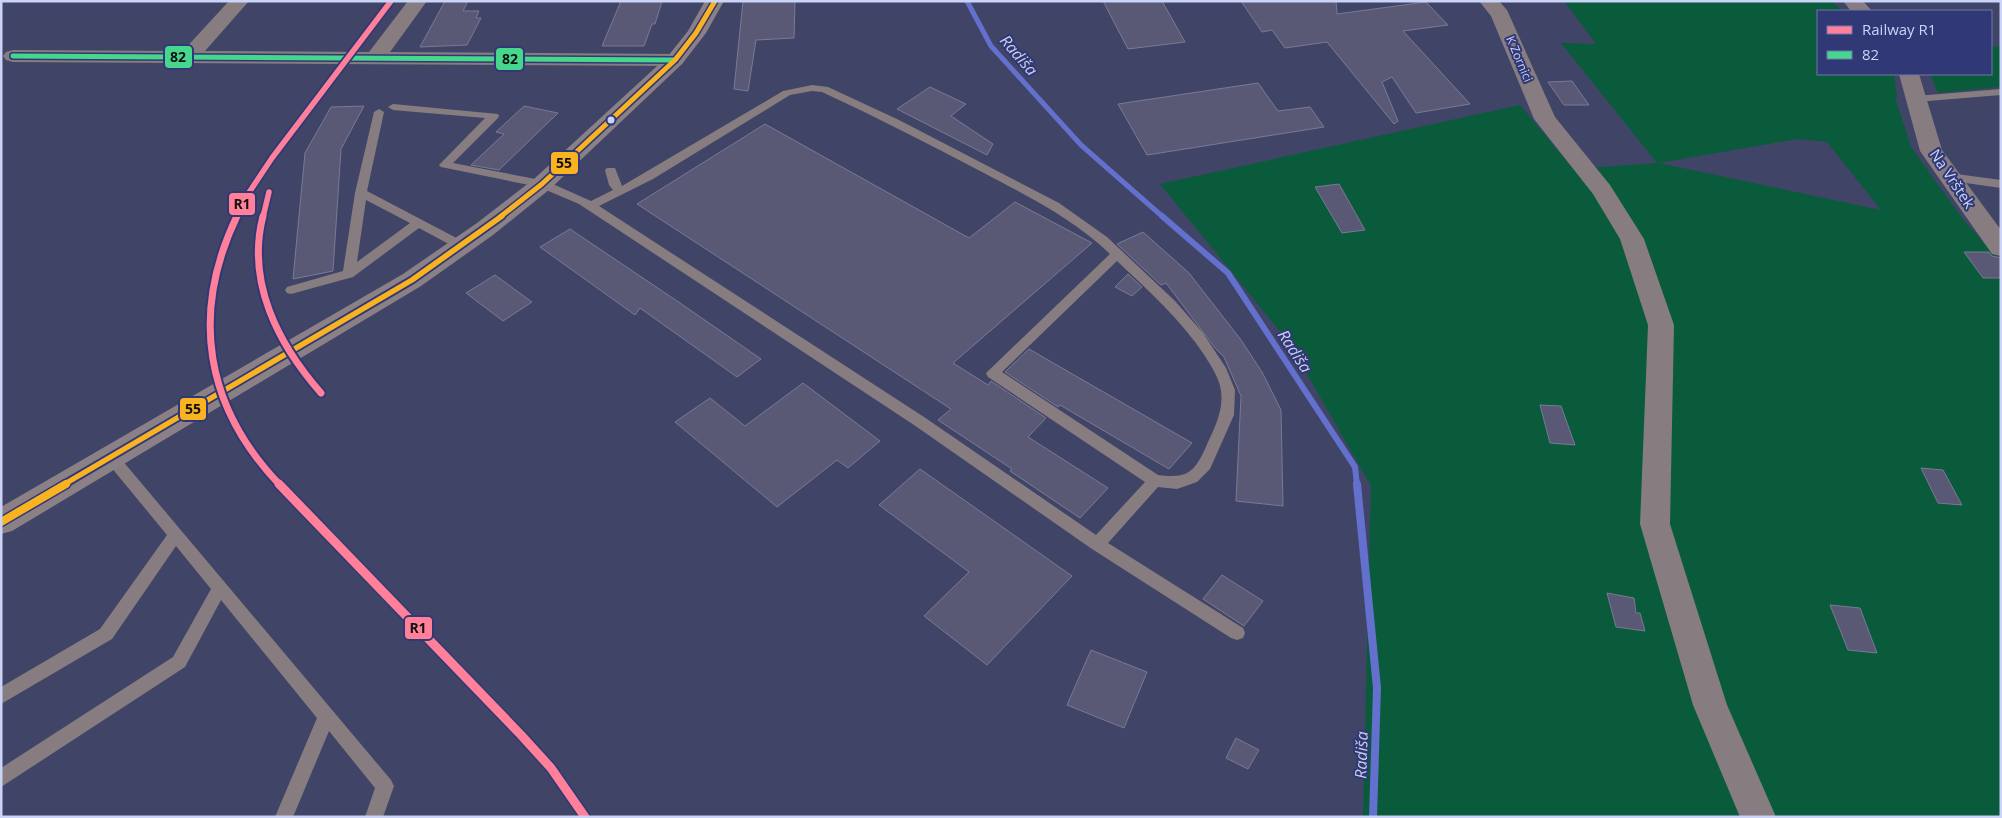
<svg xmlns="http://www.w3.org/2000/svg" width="2002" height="818" viewBox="0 0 2002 818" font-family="'Open Sans',sans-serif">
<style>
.green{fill:#095b3b;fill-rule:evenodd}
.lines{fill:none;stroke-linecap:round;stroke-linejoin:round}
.stream-far2{stroke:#6370cd;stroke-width:5}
.stream-far1{stroke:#6370cd;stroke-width:6}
.stream{stroke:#6370cd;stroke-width:8}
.building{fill:#5a5975;stroke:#7a7996}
.lane{fill:#877d80;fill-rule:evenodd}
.street{fill:#877d80;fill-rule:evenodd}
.secondary{fill:#8a8086;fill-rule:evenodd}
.bus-1-casing{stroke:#313876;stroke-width:8}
.bus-2-far2-casing{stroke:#313876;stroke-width:8}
.bus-2-far1-casing{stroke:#313876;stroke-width:9}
.bus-2-casing{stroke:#313876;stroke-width:11}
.bus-1{stroke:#46d78d;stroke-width:5}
.bus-2-far2{stroke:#f9b220;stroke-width:5}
.bus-2-far1{stroke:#f9b220;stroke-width:5.5}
.bus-2{stroke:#f9b220;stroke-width:8}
.rail-1-far2-casing{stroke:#313876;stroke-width:9}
.rail-1-far1-casing{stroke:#313876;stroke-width:11}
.rail-1-casing{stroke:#313876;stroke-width:12}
.rail-1-far2{stroke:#ff8098;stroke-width:5.5}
.rail-1-far1{stroke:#ff8098;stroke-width:7}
.rail-1{stroke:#ff8098;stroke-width:9}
.bus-dot{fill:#cad3f8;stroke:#313876;stroke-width:2}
.labels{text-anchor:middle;stroke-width:4;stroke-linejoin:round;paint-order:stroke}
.far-street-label{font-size:12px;fill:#cad3f8;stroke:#313876}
.street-label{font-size:15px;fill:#cad3f8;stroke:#313876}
.water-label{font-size:16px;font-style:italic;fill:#c9cfe9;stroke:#313876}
.line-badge{stroke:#313876;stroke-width:2}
.pale-badge-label{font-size:14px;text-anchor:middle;font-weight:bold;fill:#111}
</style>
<rect width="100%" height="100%" fill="#404567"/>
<path class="green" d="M 1564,1 L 1830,1 L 1844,11 L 1818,11 L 1818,74 L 1894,74 L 1897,97 L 1895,97 L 1911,147 L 1962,218 L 2001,262 L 2001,817 L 1363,817 L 1371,486 L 1288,341 L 1160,184 L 1520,105 L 1573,169 L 1657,163 L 1561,43 L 1596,44 ZM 1798,139 L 1827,142 L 1881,210 L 1659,163 Z
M 2001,46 L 2001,87 L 1938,93 L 1930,74 L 1991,74 L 1991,47 Z"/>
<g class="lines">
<path class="stream-far2" d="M 967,1 L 991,46 L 1081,145 L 1163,217"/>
<path class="stream-far1" d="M 1162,216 L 1228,273 L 1355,467 L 1357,485"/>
<path class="stream" d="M 1357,484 L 1377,688 L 1373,817"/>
</g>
<path class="building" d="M 445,1 L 468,1 L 463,11 L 479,11 L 476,18 L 481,18 L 467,45 L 420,47 Z
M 621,1 L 662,1 L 655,24 L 652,24 L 644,46 L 602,46 Z
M 743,1 L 795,1 L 794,38 L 756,40 L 748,91 L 734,89 Z
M 1103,1 L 1162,1 L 1185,42 L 1128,49 Z
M 1241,1 L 1336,1 L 1337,14 L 1426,2 L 1448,25 L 1403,31 L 1470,104 L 1416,113 L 1392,77 L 1382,82 L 1398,121 L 1394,124 L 1327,42 L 1285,48 L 1272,30 L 1262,32 Z
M 1572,81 L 1589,105 L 1564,105 L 1548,82 Z
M 1258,83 L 1278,111 L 1310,107 L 1324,127 L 1147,155 L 1118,104 Z
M 930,87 L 966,104 L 951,116 L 993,144 L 987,155 L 897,109 Z
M 364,106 L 341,149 L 333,271 L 293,279 L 305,153 L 331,107 Z
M 524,106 L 558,113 L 499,170 L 471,165 L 504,134 L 496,132 Z
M 765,124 L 969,238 L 1015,202 L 1092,243 L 953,363 L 988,385 L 991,381 L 1046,418 L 1028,437 L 1108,488 L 1080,518 L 1010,471 L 1012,469 L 938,420 L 951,409 L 637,204 Z
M 1339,184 L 1365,230 L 1342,233 L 1315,187 Z
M 570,229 L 680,303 L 761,359 L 737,377 L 640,308 L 635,315 L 540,247 Z
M 1143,232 L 1189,273 L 1241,340 L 1262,372 L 1281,410 L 1283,506 L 1236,501 L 1241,396 L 1224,357 L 1215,348 L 1166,283 L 1161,285 L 1117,244 Z
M 1964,252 L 1989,252 L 1992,256 L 2001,258 L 2001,278 L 1983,278 Z
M 1128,274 L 1142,287 L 1132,296 L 1115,287 Z
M 495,275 L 532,302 L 503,321 L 466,293 Z
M 1029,349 L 1192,443 L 1169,469 L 1060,405 L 1058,407 L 1005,372 Z
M 803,383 L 880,441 L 848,468 L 837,460 L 777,507 L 675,422 L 710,398 L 745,426 Z
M 1540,405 L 1561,406 L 1575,445 L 1550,443 Z
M 1921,468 L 1943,470 L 1962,505 L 1938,503 Z
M 920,469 L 1072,576 L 987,665 L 924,616 L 969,572 L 879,505 Z
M 1222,575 L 1263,601 L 1244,626 L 1203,599 Z
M 1607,593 L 1634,598 L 1636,613 L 1640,613 L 1645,631 L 1616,627 Z
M 1830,605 L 1860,608 L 1877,653 L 1848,650 Z
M 1091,650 L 1147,672 L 1124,728 L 1067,705 Z
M 1236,738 L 1259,750 L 1248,769 L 1226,758 Z"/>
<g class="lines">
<path class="lane" d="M 812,85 L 828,87 L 899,120 L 1059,203 L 1107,237 L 1175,301 L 1203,333 L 1226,368 L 1235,390 L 1234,415 L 1210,469 L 1197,482 L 1177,489 L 1158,487 L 1108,543 L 1243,628 L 1245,633 L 1243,638 L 1237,640 L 1231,638 L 1092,549 L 914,425 L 579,204 L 539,187 L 441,167 L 439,165 L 441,163 L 485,118 L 393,110 L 388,107 L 393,104 L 498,114 L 499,116 L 498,118 L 453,163 L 546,181 L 591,201 L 613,190 L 609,185 L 605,170 L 607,168 L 615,168 L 622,186 L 783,91 ZM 812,91 L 822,92 C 876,117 929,144 982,172 C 1027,196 1073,218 1110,254 L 986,373 L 988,377 L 1145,482 L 1096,535 L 924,417 L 599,206 L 653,179 L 790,95 ZM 1117,261 C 1149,291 1181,320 1205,356 C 1211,366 1220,379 1221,391 C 1224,412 1213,430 1205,449 C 1193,475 1185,478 1158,475 L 1002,372 Z
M 2001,89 L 2001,95 L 1916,102 L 1911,99 L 1916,96 Z
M 379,109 L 384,112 L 367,191 L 466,243 L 468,246 L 462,250 L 458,249 L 419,228 L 353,277 L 291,294 L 287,293 L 285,290 L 287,287 L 343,271 L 355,193 L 374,112 ZM 366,200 L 410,223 L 357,262 Z
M 1949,173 L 2001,180 L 2001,188 L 1945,180 L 1943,177 Z
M 111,451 L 116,453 L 391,780 L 394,786 L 383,817 L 365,817 L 375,788 L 329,731 L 293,817 L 275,817 L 317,718 L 221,600 L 185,667 L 1,787 L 1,768 L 173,657 L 211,589 L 176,546 L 112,639 L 1,704 L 1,687 L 100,629 L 167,535 L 106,461 L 104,457 L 106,453 Z"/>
<path class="street" d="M 229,1 L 249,1 L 205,51 L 369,52 L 408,1 L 427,1 L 390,52 L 675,54 L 682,56 L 685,60 L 682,64 L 675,66 L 13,62 L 6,60 L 3,56 L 6,52 L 13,50 L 183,51 Z
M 1479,1 L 1499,1 L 1507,10 L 1555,117 L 1610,185 L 1644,239 L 1674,325 L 1670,524 L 1727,705 L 1776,817 L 1740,817 L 1693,705 L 1640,524 L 1648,325 L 1620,239 L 1593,194 L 1534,119 L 1491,16 Z
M 1843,1 L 1863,1 L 1872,11 L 1851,11 Z
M 1899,74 L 1919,74 L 1942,150 L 2001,230 L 2001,256 L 1992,254 L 1920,151 Z"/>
<path class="secondary" d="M 705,1 L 724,1 L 706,33 L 682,64 L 550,189 L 493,235 L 421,286 L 12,531 L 1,534 L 1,507 L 403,274 L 477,223 L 534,179 L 668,56 L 688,31 Z"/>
<g class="bus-1-casing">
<path id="bus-1" d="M 13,56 L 675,60"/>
</g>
<g class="bus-2-far2-casing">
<path id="bus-2-far2" d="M 500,217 L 542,184 L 675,60 L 696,33 L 715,1"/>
</g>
<g class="bus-2-far1-casing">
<path id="bus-2-far1" d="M 63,485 L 412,280 L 502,216"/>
</g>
<g class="bus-2-casing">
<path id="bus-2" d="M 1,522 L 66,484"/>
</g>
<use href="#bus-1" class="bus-1"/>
<use href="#bus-2-far2" class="bus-2-far2"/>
<use href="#bus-2-far1" class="bus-2-far1"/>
<use href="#bus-2" class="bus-2"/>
<g class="rail-1-far2-casing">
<path id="rail-1-far2" d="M 236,217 L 248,194 L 272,158 L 391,1
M 263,217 L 269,192"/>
</g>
<g class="rail-1-far1-casing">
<path id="rail-1-far1" d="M 237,216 C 190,314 205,407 280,485
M 263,216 C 246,282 278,344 321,393"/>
</g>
<g class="rail-1-casing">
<path id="rail-1" d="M 279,484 L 521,735 L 551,768 L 585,817"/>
</g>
<use href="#rail-1-far2" class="rail-1-far2"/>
<use href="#rail-1-far1" class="rail-1-far1"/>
<use href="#rail-1" class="rail-1"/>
</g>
<circle class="bus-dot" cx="611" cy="120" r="4.5"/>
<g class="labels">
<g class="far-street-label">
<text transform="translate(1519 59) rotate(67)" y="4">K Zornici</text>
</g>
<g class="street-label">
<text transform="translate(1952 179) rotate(56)" y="5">Na Vrštek</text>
</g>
<g class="water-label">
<text transform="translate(1019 55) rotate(49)" y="6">Radiša</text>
<text transform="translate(1295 351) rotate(57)" y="6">Radiša</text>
<text transform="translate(1361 755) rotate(-88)" y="6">Radiša</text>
</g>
</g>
<g class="line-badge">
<rect x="164" y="45" width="29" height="24" rx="5" fill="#46d78d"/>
<rect x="495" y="47" width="29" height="24" rx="5" fill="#46d78d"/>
<rect x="550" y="151" width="29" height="24" rx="5" fill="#f9b220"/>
<rect x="228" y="192" width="28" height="24" rx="5" fill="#ff8098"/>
<rect x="179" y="397" width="28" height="24" rx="5" fill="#f9b220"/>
<rect x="404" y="616" width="29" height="24" rx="5" fill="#ff8098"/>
</g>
<g class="pale-badge-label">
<text x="178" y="62">82</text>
<text x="510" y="64">82</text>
<text x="564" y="168">55</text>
<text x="242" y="209">R1</text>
<text x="193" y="414">55</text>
<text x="418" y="633">R1</text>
</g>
<rect width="2002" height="818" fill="none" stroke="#cad3f8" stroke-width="5"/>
<rect x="1817" y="10" width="175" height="65" fill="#313876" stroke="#6e76aa"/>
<rect x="1827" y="26" width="25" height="8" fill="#ff8098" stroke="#6e76aa"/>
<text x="1862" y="35" font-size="15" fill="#cad3f8">Railway R1</text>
<rect x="1827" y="51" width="25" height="8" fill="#46d78d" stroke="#6e76aa"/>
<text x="1862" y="60" font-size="15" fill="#cad3f8">82</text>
</svg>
